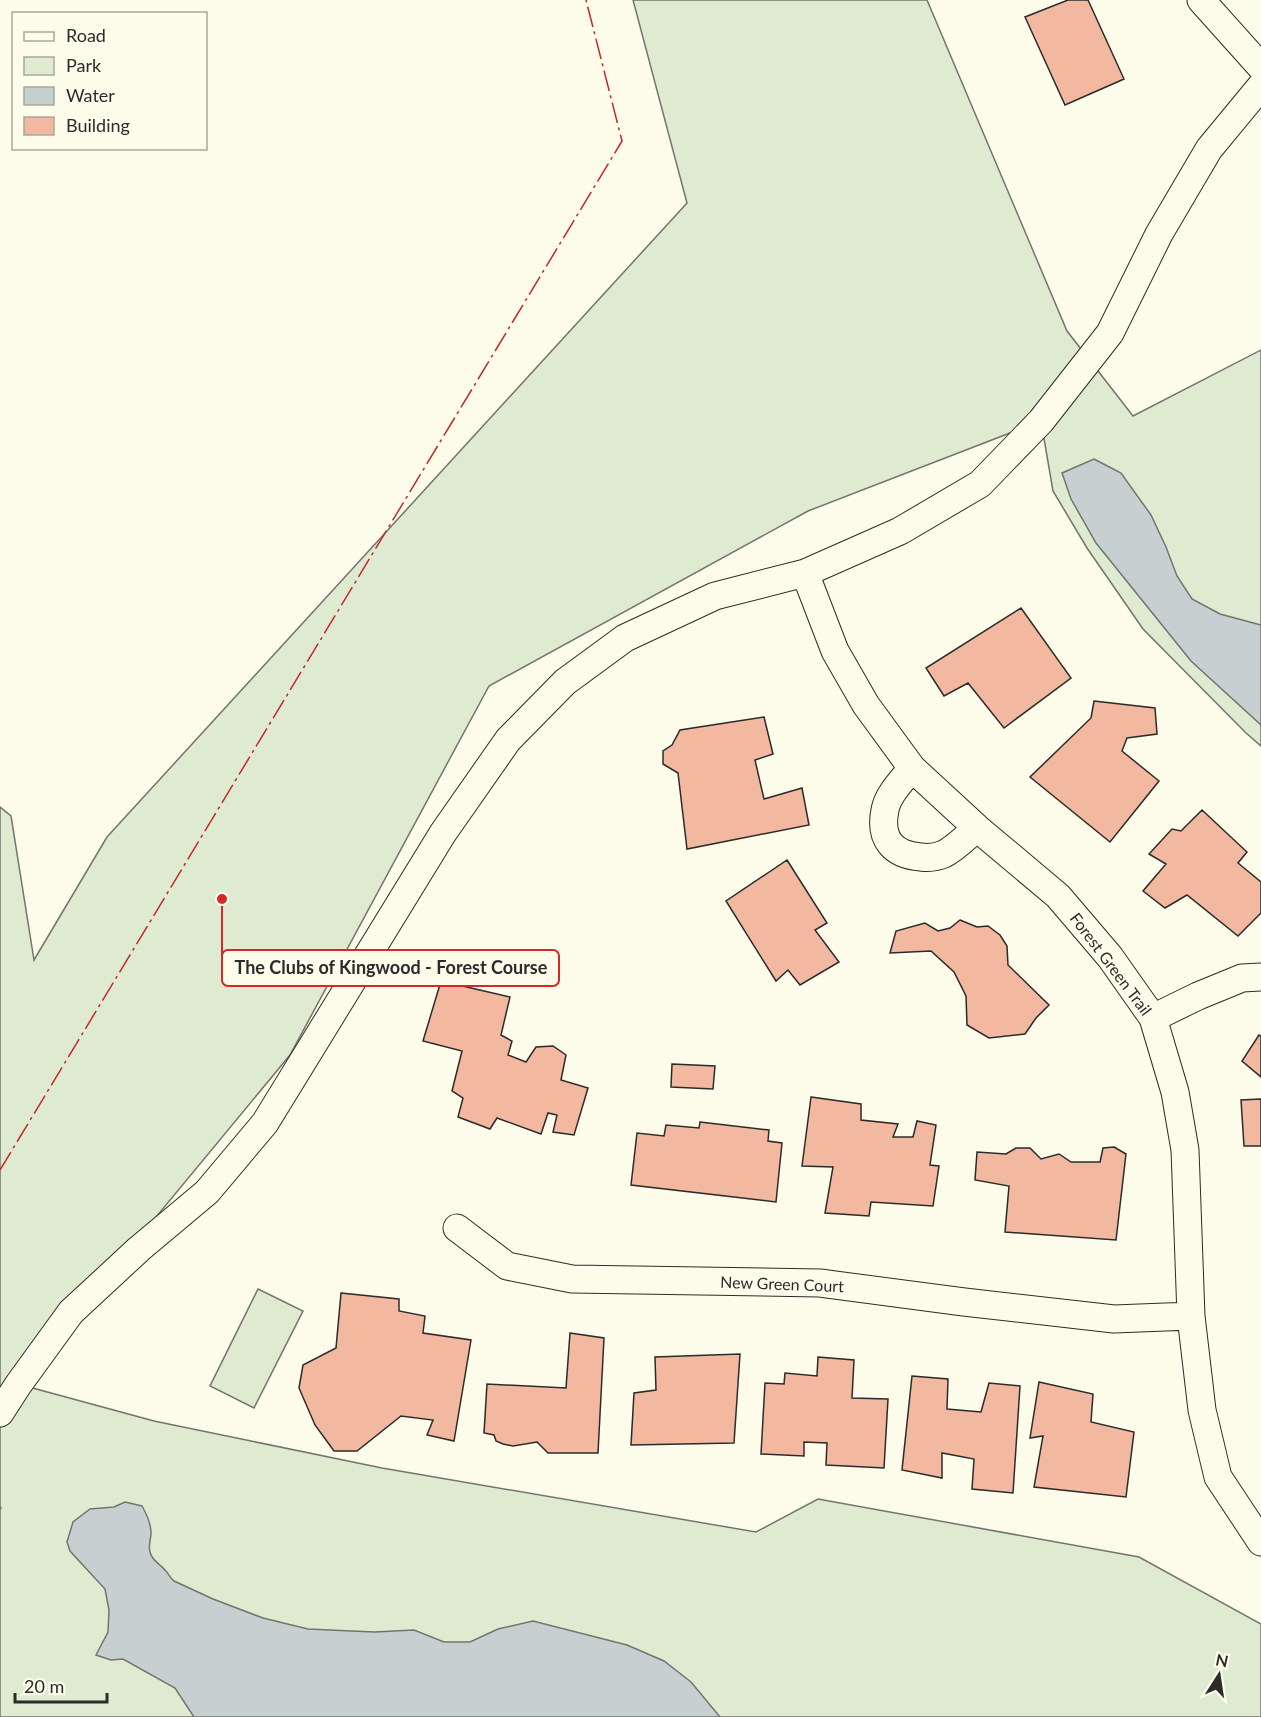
<svg xmlns="http://www.w3.org/2000/svg" width="1261" height="1717" viewBox="0 0 1261 1717" font-family="Lato,sans-serif">
<style>
.green{fill:#deebd1;stroke:#74746e;stroke-width:1.5}
.water{fill:#c7d0d0;stroke:#74746e;stroke-width:1.5}
.building{fill:#f2b8a0;stroke:#2b2b2b;stroke-width:1.5}
.lines{fill:none;stroke-linecap:round;stroke-linejoin:round}
.street-casing{stroke:#2b2b2b;stroke-width:29}
.street{stroke:#fdfbea;stroke-width:27}
.power{stroke:#c62828;stroke-width:1.5;stroke-dasharray:21 4.5 3 4.5;stroke-linecap:butt}
.labels{text-anchor:middle;stroke-width:4.5;stroke-linejoin:round;paint-order:stroke}
.street-label{font-size:16px;fill:#2b2b2b;stroke:#fdfbea}
.leader{fill:none;stroke:#d62828;stroke-width:2}
.callout-dot{fill:#d62828;stroke:#fdfbea;stroke-width:2}
.callout{fill:#fdfbea;stroke:#d62828;stroke-width:2}
.callout-label{font-size:18px;text-anchor:middle;font-weight:bold;fill:#2b2b2b}
</style>
<rect width="100%" height="100%" fill="#fdfbea"/>
<path class="green" d="M 633,0 L 927,0 L 1067,331 L 1133,416 L 1261,350 L 1261,746 L 1246,733 L 1143,629 L 1087,548 L 1053,491 L 1041,421 L 808,511 L 489,686 L 290,1055 L 18,1384 L 154,1421 L 382,1468 L 756,1532 L 818,1499 L 1139,1557 L 1261,1624 L 1261,1717 L 0,1717 L 0,1510 L 1,1508 L 0,1506 L 0,807 L 11,816 L 34,960 L 107,837 L 687,203 Z
M 258,1289 L 303,1311 L 254,1408 L 210,1386 Z"/>
<path class="water" d="M 1094,459 L 1121,473 L 1151,515 L 1166,547 L 1177,576 L 1192,599 L 1220,614 L 1261,625 L 1261,725 L 1191,661 L 1096,543 L 1071,499 L 1062,473 Z
M 125,1502 L 142,1506 C 146,1513 151,1524 151,1533 C 151,1539 148,1545 150,1552 C 152,1561 160,1564 165,1570 C 169,1574 170,1578 174,1581 L 213,1599 L 263,1618 L 308,1629 L 374,1632 L 414,1630 L 444,1642 L 470,1642 L 498,1629 L 533,1621 L 627,1645 L 664,1661 L 691,1682 L 720,1717 L 194,1717 L 175,1688 L 123,1659 L 111,1660 L 96,1655 L 108,1632 L 109,1610 L 105,1589 L 70,1551 L 67,1542 L 73,1522 L 90,1509 L 114,1507 Z"/>
<path class="building" d="M 1068,0 L 1088,0 L 1124,79 L 1065,105 L 1025,17 Z
M 1021,608 L 1071,678 L 1004,728 L 968,683 L 944,696 L 926,668 Z
M 1094,701 L 1155,708 L 1157,734 L 1127,738 L 1122,751 L 1159,781 L 1110,842 L 1030,777 L 1091,718 Z
M 764,717 L 773,754 L 755,760 L 764,799 L 802,788 L 809,825 L 687,849 L 678,773 L 663,764 L 663,751 L 672,745 L 680,730 Z
M 1202,810 L 1247,852 L 1238,863 L 1261,882 L 1261,913 L 1238,936 L 1187,895 L 1165,908 L 1143,891 L 1166,864 L 1149,854 L 1172,829 L 1181,831 Z
M 787,860 L 827,923 L 815,930 L 839,962 L 800,985 L 788,970 L 776,981 L 726,901 Z
M 960,920 L 977,927 L 988,926 L 1000,935 L 1007,946 L 1008,965 L 1049,1005 L 1036,1018 L 1025,1034 L 989,1038 L 967,1025 L 966,996 L 954,972 L 931,951 L 890,953 L 896,931 L 925,923 L 938,931 L 950,928 Z
M 441,981 L 510,997 L 501,1035 L 512,1041 L 508,1055 L 526,1062 L 536,1047 L 553,1046 L 566,1055 L 561,1080 L 588,1088 L 574,1135 L 553,1132 L 557,1115 L 548,1113 L 541,1134 L 497,1118 L 490,1129 L 458,1117 L 463,1098 L 452,1091 L 462,1051 L 423,1041 Z
M 1259,1035 L 1261,1036 L 1261,1077 L 1242,1061 Z
M 672,1064 L 715,1066 L 713,1089 L 671,1087 Z
M 811,1097 L 861,1104 L 861,1120 L 898,1124 L 893,1137 L 913,1137 L 917,1121 L 936,1125 L 930,1165 L 939,1166 L 933,1206 L 871,1202 L 869,1216 L 825,1213 L 833,1167 L 802,1166 Z
M 1261,1099 L 1261,1146 L 1244,1146 L 1241,1100 Z
M 700,1122 L 769,1130 L 768,1141 L 782,1143 L 776,1202 L 631,1185 L 637,1133 L 664,1136 L 666,1125 L 699,1128 Z
M 1114,1147 L 1126,1154 L 1116,1240 L 1005,1232 L 1009,1186 L 975,1180 L 977,1152 L 1006,1154 L 1016,1148 L 1030,1148 L 1041,1159 L 1059,1154 L 1071,1162 L 1100,1162 L 1103,1148 Z
M 341,1293 L 399,1299 L 399,1311 L 425,1316 L 423,1333 L 471,1340 L 454,1441 L 427,1435 L 433,1420 L 401,1416 L 357,1451 L 334,1451 L 315,1425 L 299,1388 L 303,1365 L 336,1348 Z
M 570,1333 L 604,1338 L 598,1453 L 548,1453 L 537,1442 L 513,1446 L 503,1444 L 496,1441 L 494,1435 L 484,1433 L 487,1384 L 566,1388 Z
M 740,1354 L 734,1443 L 631,1445 L 634,1393 L 656,1390 L 655,1357 Z
M 818,1357 L 854,1360 L 852,1398 L 888,1399 L 884,1468 L 826,1465 L 827,1443 L 804,1442 L 804,1456 L 761,1454 L 765,1383 L 784,1384 L 785,1373 L 817,1376 Z
M 912,1376 L 948,1379 L 947,1409 L 981,1412 L 989,1383 L 1020,1386 L 1013,1493 L 972,1489 L 974,1459 L 942,1453 L 942,1478 L 902,1470 Z
M 1039,1382 L 1093,1394 L 1091,1422 L 1134,1432 L 1126,1497 L 1034,1487 L 1043,1436 L 1030,1438 Z"/>
<g class="lines">
<g class="street-casing">
<path id="street" d="M 1201,0 L 1261,67
M 805,573 L 835,651 L 866,705 L 912,768 L 977,828 L 1058,896 L 1110,957 L 1153,1018 L 1175,1092 L 1185,1150 L 1191,1316 L 1202,1410 L 1218,1477 L 1261,1542
M 912,768 C 902,781 888,794 885,810 C 879,839 893,855 921,857 C 929,858 937,857 944,854 C 956,848 967,836 977,828
M 1153,1018 L 1198,996 L 1242,978 L 1261,977
M 457,1228 L 507,1266 L 572,1279 L 820,1283 L 964,1302 L 1114,1319 L 1191,1316
M 0,1413 L 18,1385 L 71,1312 L 139,1249 L 207,1192 L 265,1123 L 443,833 L 508,740 L 565,682 L 625,638 L 715,596 L 805,573 L 900,531 L 980,484 L 1041,421 L 1110,333 L 1159,234 L 1209,149 L 1261,86"/>
</g>
<use href="#street" class="street"/>
<path class="power" d="M 0,1170 L 622,141 L 586,0"/>
</g>
<g class="labels">
<g class="street-label">
<text transform="translate(1111 964) rotate(53)" y="6">Forest Green Trail</text>
<text transform="translate(782 1284) rotate(2)" y="6">New Green Court</text>
</g>
</g>
<path class="leader" d="M222 899L222 968"/>
<circle class="callout-dot" cx="222" cy="899" r="6"/>
<rect class="callout" x="222" y="950" width="337" height="36" rx="6"/>
<g class="callout-label">
<text x="391" y="974">The Clubs of Kingwood - Forest Course</text>
</g>
<rect x="12" y="12" width="195" height="138" fill="#fdfbea" stroke="#a9a89e" stroke-width="1.5"/>
<rect x="24" y="32" width="30" height="9" fill="#fdfbea" stroke="#a9a89e" stroke-width="1.5"/>
<text x="66" y="42" font-size="18" fill="#2b2b2b">Road</text>
<rect x="24" y="57" width="30" height="18" fill="#deebd1" stroke="#a9a89e" stroke-width="1.5"/>
<text x="66" y="72" font-size="18" fill="#2b2b2b">Park</text>
<rect x="24" y="87" width="30" height="18" fill="#c7d0d0" stroke="#a9a89e" stroke-width="1.5"/>
<text x="66" y="102" font-size="18" fill="#2b2b2b">Water</text>
<rect x="24" y="117" width="30" height="18" fill="#f2b8a0" stroke="#a9a89e" stroke-width="1.5"/>
<text x="66" y="132" font-size="18" fill="#2b2b2b">Building</text>
<g transform="translate(1219 1675) rotate(12)" stroke="#fdfbea" stroke-width="4.5" paint-order="stroke">
<path d="M0-4.5L10 22L0 15L-10 22Z" fill="#2b2b2b"/>
<text y="-9" font-size="16" font-weight="bold" text-anchor="middle" fill="#2b2b2b">N</text>
</g>
<path d="M15 1693v9h92v-9" fill="none" stroke="#2b2b2b" stroke-width="3"/>
<text x="24" y="1693" font-size="18" fill="#2b2b2b" stroke="#fdfbea" stroke-width="4.5" paint-order="stroke">20 m</text>
</svg>
